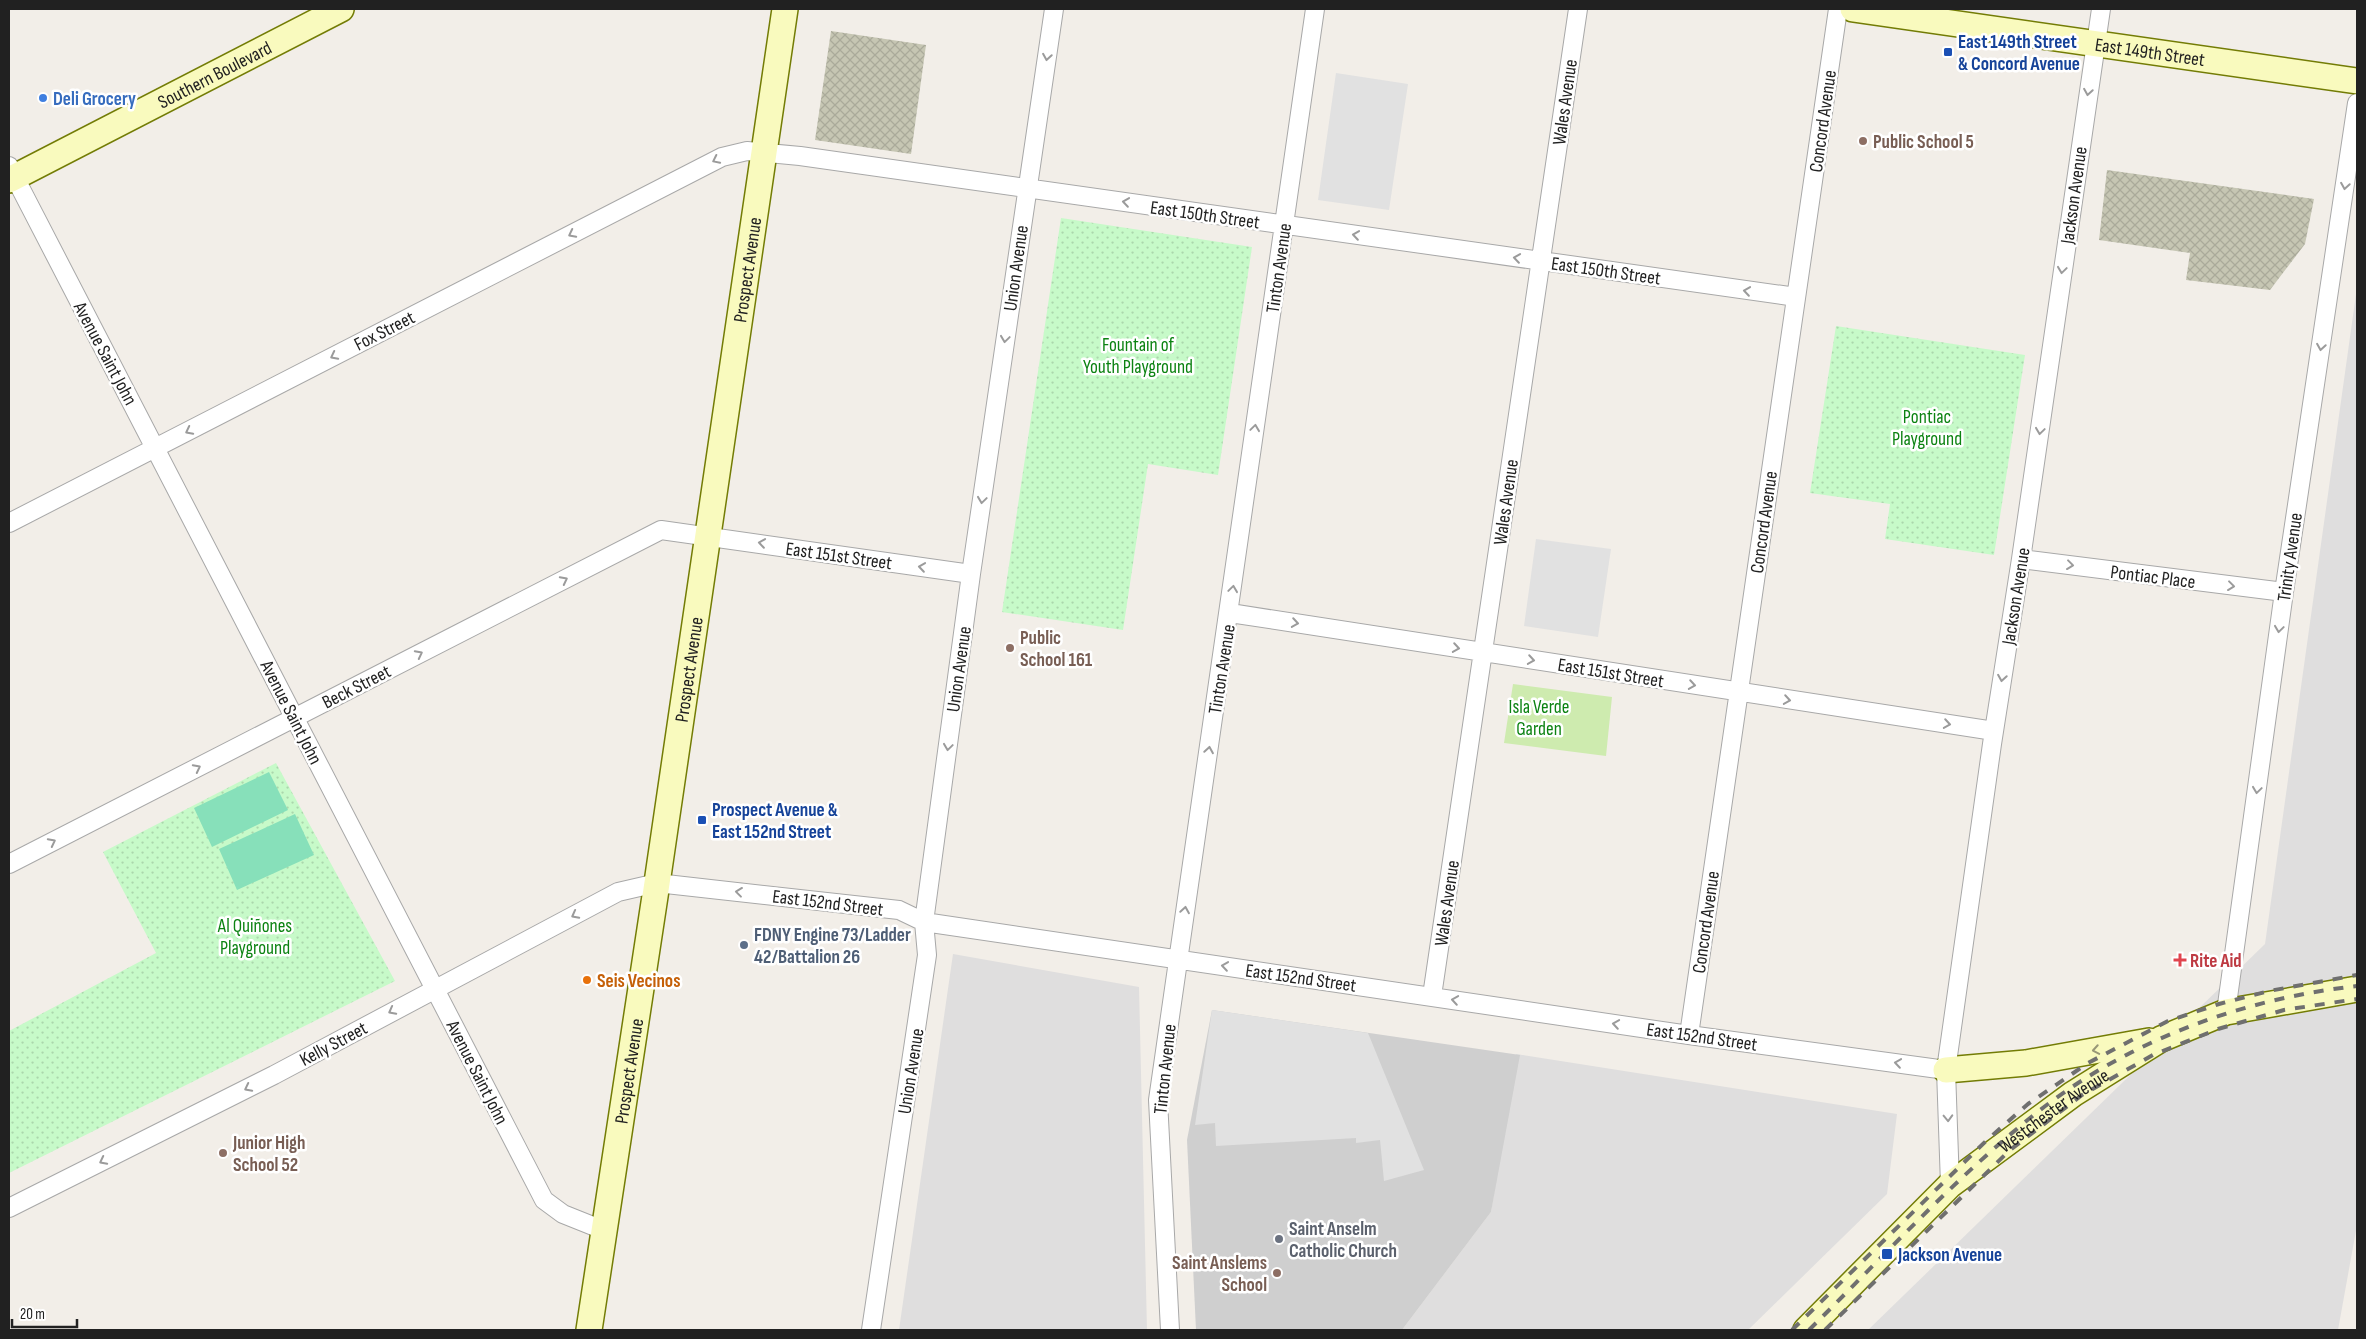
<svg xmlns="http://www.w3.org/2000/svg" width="2366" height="1339" viewBox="0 0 2366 1339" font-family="'Sofia Sans Condensed',sans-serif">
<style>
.residential{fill:#dfdede}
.religious{fill:#cfcfcf}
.construction{fill:url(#construction-cross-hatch)}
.park{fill:url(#park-dots)}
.garden{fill:#ceebaf}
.pitch{fill:#87e0ba}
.parking{fill:#e1e1e1}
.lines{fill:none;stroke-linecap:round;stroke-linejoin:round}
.street-casing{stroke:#a8a8a8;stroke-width:20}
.secondary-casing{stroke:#737c05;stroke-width:28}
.street{stroke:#fff;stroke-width:18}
.secondary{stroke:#f9fabe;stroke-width:25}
.rail{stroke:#6f6f6f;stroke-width:4;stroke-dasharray:10 10;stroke-linecap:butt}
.oneway{stroke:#9b9b9b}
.oneway2{stroke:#989877}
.transit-dot{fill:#1a4fb4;stroke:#fff;stroke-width:2}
.shop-dot{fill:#3f7fe0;stroke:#fff;stroke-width:2}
.education-dot{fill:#8d6e63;stroke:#fff;stroke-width:2}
.service-dot{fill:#5c6f8a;stroke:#fff;stroke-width:2}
.health-dot{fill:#e0444e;stroke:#fff;stroke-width:2}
.food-dot{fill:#e8710a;stroke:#fff;stroke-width:2}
.worship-dot{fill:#6b7280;stroke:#fff;stroke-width:2}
.labels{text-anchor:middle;stroke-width:5;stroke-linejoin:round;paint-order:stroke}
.transit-label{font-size:19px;font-weight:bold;fill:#164399;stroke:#fff;text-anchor:start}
.street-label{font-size:19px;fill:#212121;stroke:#fff}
.shop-label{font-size:19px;font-weight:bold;fill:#366cbe;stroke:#fff;text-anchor:start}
.education-label{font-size:19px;font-weight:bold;fill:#785e54;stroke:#fff;text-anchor:start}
.park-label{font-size:19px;fill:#0c8312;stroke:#fff}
.service-label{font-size:19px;font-weight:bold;fill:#4e5e75;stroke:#fff;text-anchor:start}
.health-label{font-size:19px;font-weight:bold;fill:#be3a42;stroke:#fff;text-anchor:start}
.food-label{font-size:19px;font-weight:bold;fill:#c56008;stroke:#fff;text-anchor:start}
.worship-label{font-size:19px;font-weight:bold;fill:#5b616d;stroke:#fff;text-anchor:start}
</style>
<defs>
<pattern id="construction-cross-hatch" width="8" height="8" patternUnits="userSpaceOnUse" patternTransform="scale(1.25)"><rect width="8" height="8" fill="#c6c6b3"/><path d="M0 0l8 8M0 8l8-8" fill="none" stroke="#aaaa9a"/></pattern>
<pattern id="park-dots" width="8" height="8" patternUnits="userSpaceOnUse" patternTransform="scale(1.25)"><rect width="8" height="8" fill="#c7fac9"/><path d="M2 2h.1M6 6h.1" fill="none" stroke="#abd6ac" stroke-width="1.8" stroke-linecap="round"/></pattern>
</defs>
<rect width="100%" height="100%" fill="#f2eee8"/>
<path class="residential" d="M 2357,287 L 2357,1225 L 2338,1330 L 1868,1330 L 2265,944 Z
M 953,954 L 1139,987 L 1147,1330 L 899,1330 Z
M 1516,1054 L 1897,1114 L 1887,1194 L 1748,1330 L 1402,1330 L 1491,1212 Z"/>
<path class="religious" d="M 1212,1010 L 1520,1055 L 1491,1212 L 1402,1330 L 1196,1330 L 1187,1140 Z"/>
<path class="construction" d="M 831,31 L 926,45 L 911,154 L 815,140 Z
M 2107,170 L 2314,199 L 2305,244 L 2270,290 L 2186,280 L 2190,253 L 2099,240 Z"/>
<path class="park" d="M 1061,218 L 1252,247 L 1218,475 L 1148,464 L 1123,630 L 1002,612 Z
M 1836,326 L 2025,355 L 1994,555 L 1885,539 L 1890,504 L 1810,493 Z
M 276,763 L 395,981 L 9,1173 L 9,1031 L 156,953 L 103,852 Z"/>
<path class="garden" d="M 1513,684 L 1612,697 L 1606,756 L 1504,743 Z"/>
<path class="pitch" d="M 269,772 L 288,810 L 212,847 L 194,808 Z
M 295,814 L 314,855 L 237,890 L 219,849 Z"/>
<path class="parking" d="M 1336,73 L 1408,84 L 1389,210 L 1318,200 Z
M 1536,539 L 1611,549 L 1598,637 L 1524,626 Z
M 1212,1010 L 1368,1033 L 1424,1170 L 1384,1181 L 1380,1140 L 1356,1143 L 1356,1138 L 1216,1146 L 1215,1123 L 1195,1125 Z"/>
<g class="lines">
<g class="street-casing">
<path id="street" d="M 9,166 L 544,1200 L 563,1214 L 603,1230
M 9,523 L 722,157 L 747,151 L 800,156 L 1796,297
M 2021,559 L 2284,592
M 1230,613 L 1994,731
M 9,864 L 661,530 L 971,574
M 1432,996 L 1578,9
M 2226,1012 L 2284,592 L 2357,103
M 1689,1035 L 1838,9
M 1950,1185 L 1946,1070 L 1992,744 L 2021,559 L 2101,9
M 9,1208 L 274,1075 L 618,892 L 657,883 L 899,910 L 924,922 L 1689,1035 L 1946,1070
M 871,1330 L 927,955 L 924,922 L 971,574 L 1054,9
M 1170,1330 L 1158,1100 L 1315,9"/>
</g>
<g class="secondary-casing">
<g id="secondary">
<path id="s1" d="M 1853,9 L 2357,81"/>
<path id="s2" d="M 9,180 L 341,9"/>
<path d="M 1946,1070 L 2026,1063 L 2149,1041"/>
<path id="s3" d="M 589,1330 L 657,883 L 785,9"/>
<path id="s4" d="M 1806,1330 L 1950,1185 L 2073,1094 L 2161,1039 L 2226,1012 L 2357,989"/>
</g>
</g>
<use href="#street" class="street"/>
<use href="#secondary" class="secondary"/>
<path class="rail" d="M 1792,1330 L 1987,1140 L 2028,1104 L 2088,1063 L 2168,1021 L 2219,1004 L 2269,991 L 2357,975
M 1809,1330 C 1882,1258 1955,1178 2035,1114 C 2127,1041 2241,999 2357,986
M 1825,1330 L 2010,1150 L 2082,1095 L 2153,1055 L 2218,1029 L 2284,1010 L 2357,999"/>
</g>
<defs><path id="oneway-chevron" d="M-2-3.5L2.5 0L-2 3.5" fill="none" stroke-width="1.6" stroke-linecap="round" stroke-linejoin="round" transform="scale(1.25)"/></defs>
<g class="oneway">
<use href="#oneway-chevron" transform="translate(1047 57) rotate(99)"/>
<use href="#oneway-chevron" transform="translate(2088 92) rotate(99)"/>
<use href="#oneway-chevron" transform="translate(716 160) rotate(154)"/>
<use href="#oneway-chevron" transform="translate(2345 186) rotate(99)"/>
<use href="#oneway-chevron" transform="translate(1126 202) rotate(-172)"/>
<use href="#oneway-chevron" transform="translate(572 234) rotate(153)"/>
<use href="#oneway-chevron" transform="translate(1356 235) rotate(-172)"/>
<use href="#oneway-chevron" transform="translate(1517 258) rotate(-172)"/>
<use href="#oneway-chevron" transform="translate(2062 270) rotate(98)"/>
<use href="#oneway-chevron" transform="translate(1747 291) rotate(-172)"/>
<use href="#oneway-chevron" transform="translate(1005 339) rotate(98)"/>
<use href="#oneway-chevron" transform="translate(2321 347) rotate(99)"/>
<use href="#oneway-chevron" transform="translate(334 356) rotate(153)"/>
<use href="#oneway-chevron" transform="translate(1255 428) rotate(-82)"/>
<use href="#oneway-chevron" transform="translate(189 431) rotate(153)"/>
<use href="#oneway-chevron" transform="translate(2040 431) rotate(98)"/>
<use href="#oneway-chevron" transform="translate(982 500) rotate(98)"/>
<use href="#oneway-chevron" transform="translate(762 543) rotate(-172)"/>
<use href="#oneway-chevron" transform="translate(2070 565) rotate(7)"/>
<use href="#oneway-chevron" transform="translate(922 567) rotate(-172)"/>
<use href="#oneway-chevron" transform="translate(564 580) rotate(-27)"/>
<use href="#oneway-chevron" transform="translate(2231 586) rotate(7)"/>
<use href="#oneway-chevron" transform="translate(1233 589) rotate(-82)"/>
<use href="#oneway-chevron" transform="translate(1295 623) rotate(9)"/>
<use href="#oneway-chevron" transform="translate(2279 629) rotate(98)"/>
<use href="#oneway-chevron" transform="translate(1456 648) rotate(9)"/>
<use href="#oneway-chevron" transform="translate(419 654) rotate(-27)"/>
<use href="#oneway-chevron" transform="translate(1531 660) rotate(9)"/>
<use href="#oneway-chevron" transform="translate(2002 678) rotate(99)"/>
<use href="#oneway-chevron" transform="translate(1692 685) rotate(9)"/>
<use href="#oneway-chevron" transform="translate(1787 700) rotate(9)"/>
<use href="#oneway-chevron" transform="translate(1947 724) rotate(9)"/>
<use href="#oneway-chevron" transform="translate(948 747) rotate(98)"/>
<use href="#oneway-chevron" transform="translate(1209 750) rotate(-81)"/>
<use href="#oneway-chevron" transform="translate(197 768) rotate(-27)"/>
<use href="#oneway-chevron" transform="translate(2257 790) rotate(98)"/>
<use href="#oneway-chevron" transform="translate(52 842) rotate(-27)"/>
<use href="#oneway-chevron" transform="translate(739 892) rotate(-173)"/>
<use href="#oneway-chevron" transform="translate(1185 910) rotate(-81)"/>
<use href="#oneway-chevron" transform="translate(575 915) rotate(152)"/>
<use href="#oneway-chevron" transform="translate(1225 966) rotate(-172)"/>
<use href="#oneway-chevron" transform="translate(1455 1000) rotate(-171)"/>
<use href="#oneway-chevron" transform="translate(392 1011) rotate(152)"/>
<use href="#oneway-chevron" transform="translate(1616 1024) rotate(-171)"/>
<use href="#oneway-chevron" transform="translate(1898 1063) rotate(-172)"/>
<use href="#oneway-chevron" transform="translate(248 1088) rotate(153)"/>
<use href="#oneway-chevron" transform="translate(1948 1118) rotate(88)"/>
<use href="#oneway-chevron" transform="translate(103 1161) rotate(153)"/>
</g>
<use class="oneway2" href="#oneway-chevron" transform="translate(2096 1050) rotate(170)"/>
<g class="transit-dot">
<rect x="1943" y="47" width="10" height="10" rx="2.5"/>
<rect x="697" y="815" width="10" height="10" rx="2.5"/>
<rect x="1881" y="1248" width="12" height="12" rx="2.5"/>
</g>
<circle class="shop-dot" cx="43" cy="98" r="5"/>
<g class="education-dot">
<circle cx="1863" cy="141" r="5"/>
<circle cx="1010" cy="648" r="5"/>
<circle cx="223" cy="1153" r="5"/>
<circle cx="1277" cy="1273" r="5"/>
</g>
<circle class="service-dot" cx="744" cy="945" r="5"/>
<path class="health-dot" d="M2177.5 952.5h5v5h5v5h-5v5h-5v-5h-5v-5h5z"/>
<circle class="food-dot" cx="587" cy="980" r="5"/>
<circle class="worship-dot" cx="1279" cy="1239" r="5"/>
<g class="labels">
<g class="transit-label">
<text x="1958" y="48">East 149th Street<tspan x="1958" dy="22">&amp; Concord Avenue</tspan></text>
<text x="712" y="816">Prospect Avenue &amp;<tspan x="712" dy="22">East 152nd Street</tspan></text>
<text x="1898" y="1261">Jackson Avenue</text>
</g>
<g class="street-label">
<text dy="7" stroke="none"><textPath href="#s1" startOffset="300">East 149th Street</textPath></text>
<text dy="7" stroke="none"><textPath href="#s2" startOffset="231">Southern Boulevard</textPath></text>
<text transform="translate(1564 102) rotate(-82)" y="7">Wales Avenue</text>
<text transform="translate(1822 121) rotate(-82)" y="7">Concord Avenue</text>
<text transform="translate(2073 195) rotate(-82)" y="7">Jackson Avenue</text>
<text transform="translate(1205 214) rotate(8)" y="7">East 150th Street</text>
<text transform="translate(1015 268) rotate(-82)" y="7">Union Avenue</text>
<text transform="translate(1278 268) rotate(-82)" y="7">Tinton Avenue</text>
<text dy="7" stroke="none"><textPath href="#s3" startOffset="1072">Prospect Avenue</textPath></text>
<text transform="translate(1606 270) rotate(8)" y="7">East 150th Street</text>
<text transform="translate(384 330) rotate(-27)" y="7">Fox Street</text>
<text transform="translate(106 353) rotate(62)" y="7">Avenue Saint John</text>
<text transform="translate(1505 502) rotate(-82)" y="7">Wales Avenue</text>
<text transform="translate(1763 522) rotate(-82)" y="7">Concord Avenue</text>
<text transform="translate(839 555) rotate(8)" y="7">East 151st Street</text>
<text transform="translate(2289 557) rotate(-82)" y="7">Trinity Avenue</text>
<text transform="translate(2153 576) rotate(7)" y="7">Pontiac Place</text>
<text transform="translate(2015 596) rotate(-81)" y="7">Jackson Avenue</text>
<text transform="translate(958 669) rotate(-82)" y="7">Union Avenue</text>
<text transform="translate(1221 669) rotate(-81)" y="7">Tinton Avenue</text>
<text dy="7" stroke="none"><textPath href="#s3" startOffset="668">Prospect Avenue</textPath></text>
<text transform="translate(1611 672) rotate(9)" y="7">East 151st Street</text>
<text transform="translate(356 686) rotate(-27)" y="7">Beck Street</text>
<text transform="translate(292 712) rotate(63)" y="7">Avenue Saint John</text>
<text transform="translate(828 902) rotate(7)" y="7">East 152nd Street</text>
<text transform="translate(1446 903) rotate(-82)" y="7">Wales Avenue</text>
<text transform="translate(1705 922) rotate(-82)" y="7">Concord Avenue</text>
<text transform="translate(1301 977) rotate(8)" y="7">East 152nd Street</text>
<text transform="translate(1702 1036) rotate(8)" y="7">East 152nd Street</text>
<text transform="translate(333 1043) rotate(-28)" y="7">Kelly Street</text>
<text transform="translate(1164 1069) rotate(-84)" y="7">Tinton Avenue</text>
<text dy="7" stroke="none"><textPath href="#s3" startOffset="262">Prospect Avenue</textPath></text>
<text transform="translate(910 1071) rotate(-81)" y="7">Union Avenue</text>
<text transform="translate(478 1072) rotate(63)" y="7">Avenue Saint John</text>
<text dy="7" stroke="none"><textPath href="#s4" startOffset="332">Westchester Avenue</textPath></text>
</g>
<g class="shop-label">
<text x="53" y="105">Deli Grocery</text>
</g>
<g class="education-label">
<text x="1873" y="148">Public School 5</text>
<text x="1020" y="644">Public<tspan x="1020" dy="22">School 161</tspan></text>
<text x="233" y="1149">Junior High<tspan x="233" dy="22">School 52</tspan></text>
<text x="1267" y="1269" text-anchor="end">Saint Anslems<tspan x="1267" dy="22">School</tspan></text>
</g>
<g class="park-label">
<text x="1138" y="351">Fountain of<tspan x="1138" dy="22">Youth Playground</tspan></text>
<text x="1927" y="423">Pontiac<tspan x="1927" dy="22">Playground</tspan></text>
<text x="1539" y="713">Isla Verde<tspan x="1539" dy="22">Garden</tspan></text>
<text x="255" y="932">Al Quiñones<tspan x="255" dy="22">Playground</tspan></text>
</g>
<g class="service-label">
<text x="754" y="941">FDNY Engine 73/Ladder<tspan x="754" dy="22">42/Battalion 26</tspan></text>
</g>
<g class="health-label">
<text x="2190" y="967">Rite Aid</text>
</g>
<g class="food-label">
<text x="597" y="987">Seis Vecinos</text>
</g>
<g class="worship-label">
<text x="1289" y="1235">Saint Anselm<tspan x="1289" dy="22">Catholic Church</tspan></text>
</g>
</g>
<rect width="2366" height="1339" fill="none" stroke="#212121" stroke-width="20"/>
<path d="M12 1319v8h65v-8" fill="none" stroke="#212121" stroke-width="2.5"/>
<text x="20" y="1319" font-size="15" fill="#212121" stroke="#ffffff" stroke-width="4" paint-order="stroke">20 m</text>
</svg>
